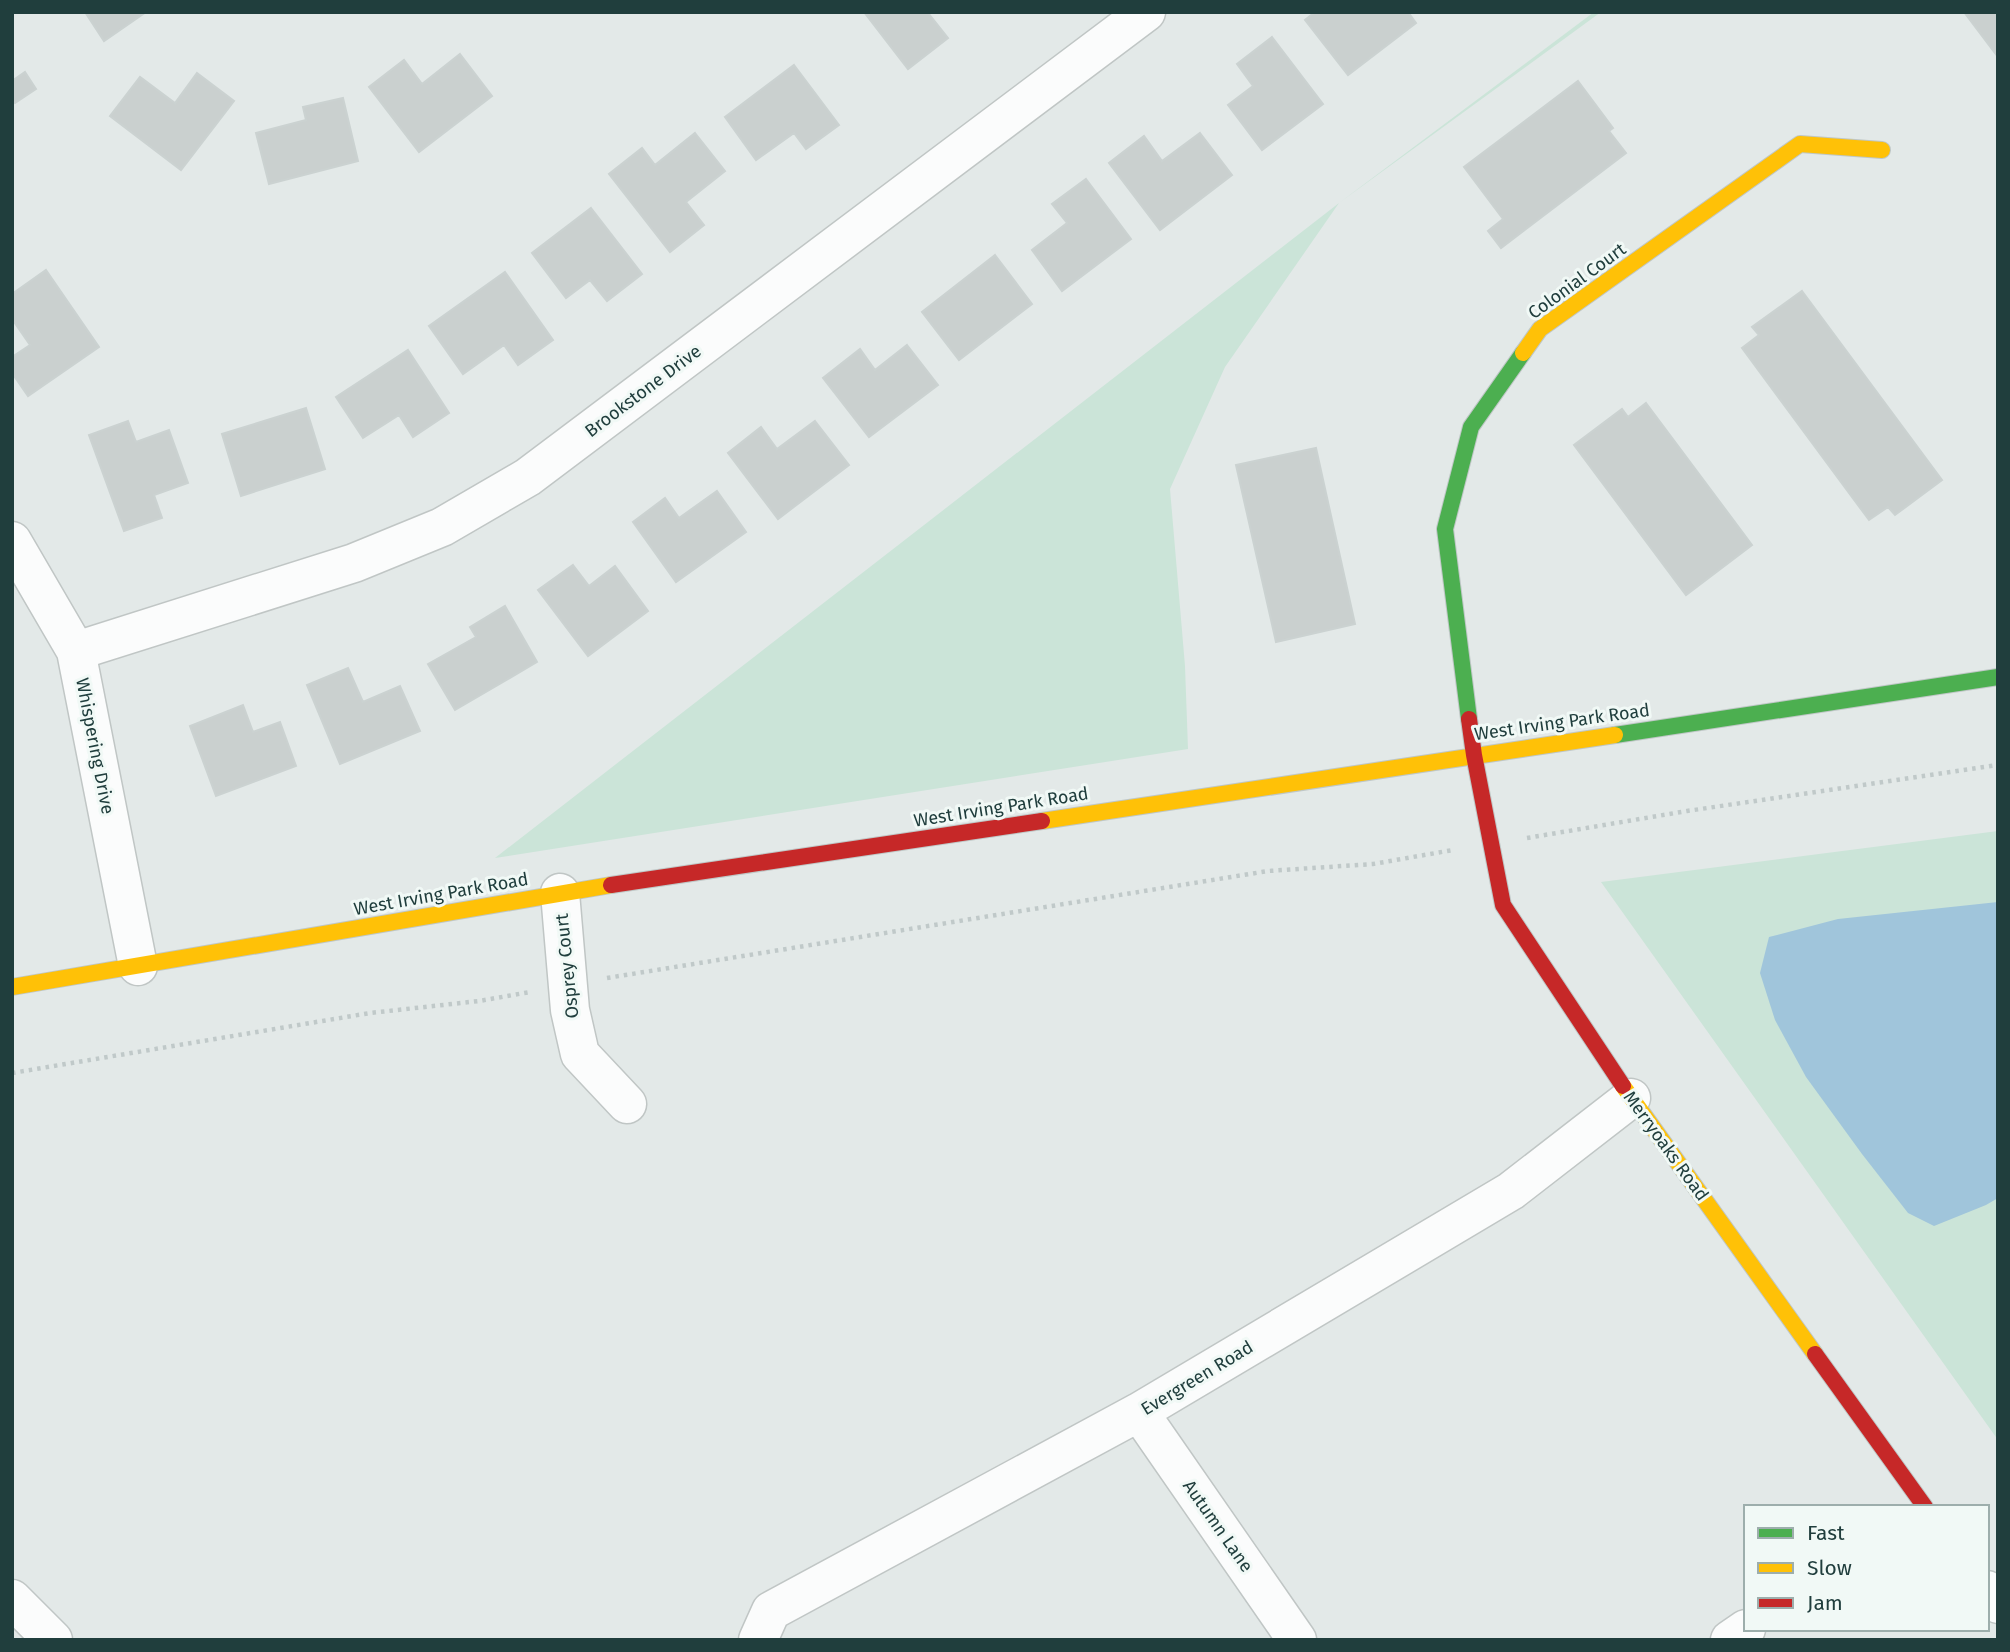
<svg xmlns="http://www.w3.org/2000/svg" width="2010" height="1652" viewBox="0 0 2010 1652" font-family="'Fira Sans',sans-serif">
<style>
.green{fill:#cbe4d8}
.water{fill:#a0c5db}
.building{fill:#cad0cf;stroke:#cbd2d1;stroke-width:2}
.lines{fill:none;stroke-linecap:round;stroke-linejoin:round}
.street-casing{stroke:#c0c6c5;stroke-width:41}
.fast-casing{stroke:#bfc7c6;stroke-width:18}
.slow-casing{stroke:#bfc7c6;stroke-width:18}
.jam-casing{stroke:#bfc7c6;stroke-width:18}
.path{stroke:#c0c9c9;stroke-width:4.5;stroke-dasharray:3.5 5;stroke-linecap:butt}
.street{stroke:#fbfcfc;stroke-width:38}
.fast{stroke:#4caf50;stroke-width:16}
.slow{stroke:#ffc107;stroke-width:16}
.jam{stroke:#c62828;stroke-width:16}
.labels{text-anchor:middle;stroke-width:6;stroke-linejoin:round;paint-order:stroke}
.street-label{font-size:18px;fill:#203e3d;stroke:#f1f9f6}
</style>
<rect width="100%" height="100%" fill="#e3e9e8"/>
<path class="green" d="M 1594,12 L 1601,12 L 1339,203 L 1225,367 L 1170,489 L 1185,666 L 1188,749 L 495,858 L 1339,203 Z
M 1998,831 L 1998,1440 L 1601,882 Z"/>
<path class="water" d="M 1998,902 L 1998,1198 L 1986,1205 L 1934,1226 L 1908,1213 L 1862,1154 L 1806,1077 L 1775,1020 L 1760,973 L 1769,937 L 1838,919 Z"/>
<path class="building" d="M 85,12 L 146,12 L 104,41 Z
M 864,12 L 930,12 L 929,14 L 948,38 L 908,69 Z
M 1315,12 L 1408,12 L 1416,23 L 1348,75 L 1305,20 Z
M 1964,12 L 1998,12 L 1998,57 Z
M 1272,37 L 1323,104 L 1262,150 L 1228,105 L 1253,86 L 1237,64 Z
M 460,54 L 492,96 L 419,152 L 369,87 L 404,60 L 422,84 Z
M 794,65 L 839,125 L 806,149 L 794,133 L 756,160 L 725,117 Z
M 25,72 L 36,89 L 15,103 L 12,100 L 12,81 Z
M 197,73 L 234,101 L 181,170 L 110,116 L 140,77 L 175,103 Z
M 1578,81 L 1613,128 L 1609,131 L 1626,153 L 1501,248 L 1488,231 L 1503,219 L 1464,167 Z
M 343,98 L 358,161 L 269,184 L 256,133 L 306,120 L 303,107 Z
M 695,133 L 725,171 L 686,202 L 704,225 L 670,252 L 609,174 L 642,148 L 655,165 Z
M 1200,133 L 1232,175 L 1160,230 L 1109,163 L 1144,136 L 1162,161 Z
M 1086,179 L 1131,239 L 1062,291 L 1032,250 L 1067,223 L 1052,204 Z
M 591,208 L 642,274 L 607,301 L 590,280 L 566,298 L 532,253 Z
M 995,255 L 1032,304 L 959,360 L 922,312 Z
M 46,270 L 99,347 L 28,396 L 12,373 L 12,357 L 30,345 L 12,319 L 12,294 Z
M 505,272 L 553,340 L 518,365 L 504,345 L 463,374 L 429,326 Z
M 1802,291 L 1942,480 L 1895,515 L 1888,507 L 1869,520 L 1742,348 L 1759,335 L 1752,327 Z
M 907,345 L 938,385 L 869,437 L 823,378 L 860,349 L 875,370 Z
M 408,350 L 449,413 L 413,437 L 399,415 L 363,438 L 336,397 Z
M 1646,403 L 1752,545 L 1686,595 L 1574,445 L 1622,409 L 1628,417 Z
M 306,408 L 325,469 L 241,496 L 222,434 Z
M 128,421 L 136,442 L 169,430 L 188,483 L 154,495 L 162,518 L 124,531 L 89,435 Z
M 815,421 L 849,465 L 778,519 L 728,453 L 761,427 L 777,449 Z
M 1316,448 L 1355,624 L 1276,642 L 1236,465 Z
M 717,491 L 746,532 L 676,582 L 633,522 L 665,498 L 679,518 Z
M 573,565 L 589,586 L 615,566 L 648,611 L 588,656 L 538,590 Z
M 505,606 L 537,662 L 455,710 L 428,664 L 476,637 L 470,627 Z
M 348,668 L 363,702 L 400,686 L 420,731 L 340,764 L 307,685 Z
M 243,705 L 253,732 L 280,722 L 296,766 L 216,796 L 190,726 Z"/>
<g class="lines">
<g class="street-casing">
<path id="street" d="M 12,541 L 76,651 L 138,966
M 76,651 L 354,563 L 442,527 L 528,477 L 1146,12
M 560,893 L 570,1010 L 580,1054 L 627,1104
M 1139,1412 L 1297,1640
M 1987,1590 L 1998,1604
M 12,1599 L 53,1640
M 758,1640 L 771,1611 L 1139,1412 L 1511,1191 L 1631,1098
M 1730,1640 L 1746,1629"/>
</g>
<g class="fast-casing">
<path id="fast" d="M 1469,719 L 1445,529 L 1471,427 L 1523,353
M 1615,735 L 1998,677"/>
</g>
<g class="slow-casing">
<path id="slow" d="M 1523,353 L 1540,329 L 1800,144 L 1882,150
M 1042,821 L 1615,735
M 12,987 L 611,885
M 1623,1086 L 1815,1354"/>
</g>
<g class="jam-casing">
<path id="jam" d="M 1469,719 L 1474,755 L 1503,905 L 1623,1086
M 611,885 L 1042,821
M 1815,1354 L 1925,1507"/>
</g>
<path class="path" d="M 1527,838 L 1687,811 L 1998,765
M 607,978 L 1268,871 L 1373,864 L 1453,850
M 12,1073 L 370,1013 L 479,1001 L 530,992"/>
<use href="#street" class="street"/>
<use href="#fast" class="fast"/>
<use href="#slow" class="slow"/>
<use href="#jam" class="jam"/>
</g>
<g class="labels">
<g class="street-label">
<text transform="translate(1577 281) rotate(-36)" y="6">Colonial Court</text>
<text transform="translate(643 391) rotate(-37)" y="6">Brookstone Drive</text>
<text transform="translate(1562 722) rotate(-8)" y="6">West Irving Park Road</text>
<text transform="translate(95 746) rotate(79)" y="6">Whispering Drive</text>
<text transform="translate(1001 807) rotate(-9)" y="6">West Irving Park Road</text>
<text transform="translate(441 894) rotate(-10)" y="6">West Irving Park Road</text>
<text transform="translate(567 966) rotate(-96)" y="6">Osprey Court</text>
<text transform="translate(1666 1146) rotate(54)" y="6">Merryoaks Road</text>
<text transform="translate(1197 1378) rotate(-31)" y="6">Evergreen Road</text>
<text transform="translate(1218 1526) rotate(55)" y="6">Autumn Lane</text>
</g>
</g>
<rect width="2010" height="1652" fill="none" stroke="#203e3d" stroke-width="28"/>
<rect x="1744" y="1505" width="245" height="126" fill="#f1f9f6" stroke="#9daeac" stroke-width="2"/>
<rect x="1758" y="1528" width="35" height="10" fill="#4caf50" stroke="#9daeac" stroke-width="2"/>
<text x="1807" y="1540" font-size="21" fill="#203e3d">Fast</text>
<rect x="1758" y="1563" width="35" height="10" fill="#ffc107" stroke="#9daeac" stroke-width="2"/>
<text x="1807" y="1575" font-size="21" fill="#203e3d">Slow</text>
<rect x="1758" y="1598" width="35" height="10" fill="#c62828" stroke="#9daeac" stroke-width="2"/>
<text x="1807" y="1610" font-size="21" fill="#203e3d">Jam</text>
</svg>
